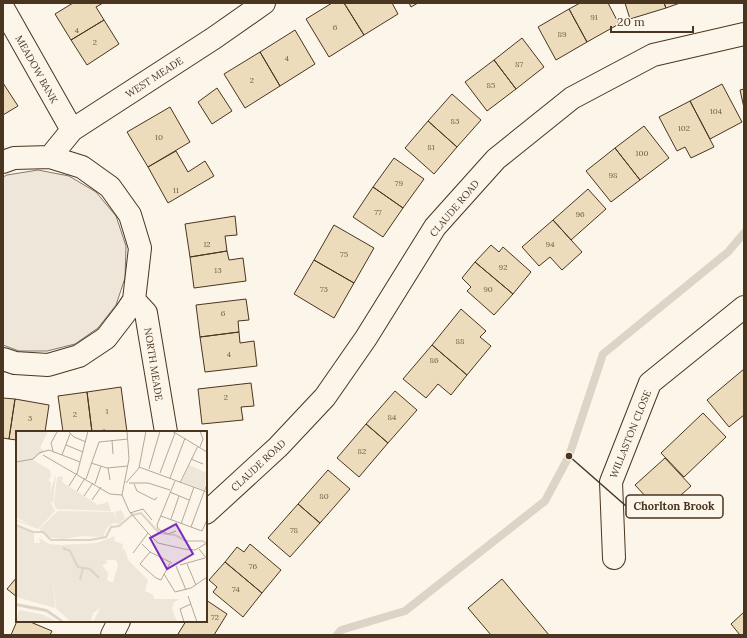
<svg xmlns="http://www.w3.org/2000/svg" width="747" height="638" viewBox="0 0 747 638" font-family="Lora,serif">
<style>
.green{fill:#ede6d9;stroke:#887966}
.lines{fill:none;stroke-linecap:round;stroke-linejoin:round}
.stream{stroke:#dcd4c6;stroke-width:8}
.building{fill:#ecdcbc;stroke:#4a3520}
.street-casing{stroke:#4a3520;stroke-width:24}
.street{stroke:#fbf6e9;stroke-width:22}
.labels{text-anchor:middle;stroke-width:3;stroke-linejoin:round;paint-order:stroke}
.number-label{font-size:8px;fill:#725f47}
.street-label{font-size:10px;fill:#4a3520;stroke:#fbf6e9}
.inset-river{fill:none;stroke:#dcd4c6;stroke-width:2}
.inset-road{fill:none;stroke:#b4a999;stroke-width:1}
.view{fill:#7b2cbf;fill-opacity:0.15;stroke:#7b2cbf;stroke-width:2}
.inset-edge{fill:none;stroke:#4a3520;stroke-width:2}
.leader{fill:none;stroke:#4a3520;stroke-width:1.5}
.callout-dot{fill:#4a3520;stroke:#fbf6e9;stroke-width:1.5}
.callout{fill:#fbf6e9;stroke:#4a3520;stroke-width:1.5}
.callout-label{font-size:11px;text-anchor:middle;font-weight:bold;fill:#4a3520}
</style>
<rect width="100%" height="100%" fill="#fbf6e9"/>
<path class="green" d="M 38,170 L 69,176 L 96,192 L 116,216 L 126,246 L 125,278 L 116,305 L 98,328 L 75,344 L 47,351 L 19,351 L 3,345 L 3,177 L 7,175 Z"/>
<g class="lines">
<path class="stream" d="M 337,635 L 341,630 L 405,611 L 545,501 L 569,456 L 603,354 L 728,252 L 744,233"/>
</g>
<path class="building" d="M 73,3 L 103,3 L 96,7 L 104,20 L 71,40 L 55,14 Z
M 332,3 L 344,3 L 364,35 L 329,57 L 306,19 Z
M 344,3 L 392,3 L 398,14 L 364,35 Z
M 409,3 L 418,3 L 411,7 Z
M 580,3 L 608,3 L 619,24 L 587,42 L 569,9 Z
M 625,3 L 664,3 L 666,8 L 630,19 Z
M 664,3 L 680,3 L 666,8 Z
M 569,9 L 587,42 L 556,60 L 538,27 Z
M 104,20 L 119,44 L 87,65 L 71,40 Z
M 295,30 L 315,64 L 280,86 L 260,52 Z
M 522,38 L 544,67 L 516,89 L 494,60 Z
M 260,52 L 280,86 L 245,108 L 224,74 Z
M 494,60 L 516,89 L 487,111 L 465,82 Z
M 3,83 L 18,106 L 3,115 Z
M 722,84 L 742,122 L 710,139 L 690,101 Z
M 217,88 L 232,111 L 212,124 L 198,102 Z
M 744,89 L 744,108 L 740,90 Z
M 452,94 L 481,120 L 457,147 L 428,121 Z
M 690,101 L 714,147 L 691,158 L 685,147 L 677,151 L 659,117 Z
M 170,107 L 190,142 L 148,167 L 127,132 Z
M 428,121 L 457,147 L 434,174 L 405,148 Z
M 644,126 L 669,158 L 640,180 L 615,148 Z
M 615,148 L 640,180 L 611,202 L 586,171 Z
M 176,151 L 188,172 L 205,161 L 214,176 L 168,203 L 148,167 Z
M 394,158 L 424,179 L 403,208 L 373,187 Z
M 373,187 L 403,208 L 383,237 L 353,217 Z
M 588,189 L 606,209 L 571,240 L 553,220 Z
M 235,216 L 237,235 L 225,236 L 227,251 L 190,257 L 185,224 Z
M 553,220 L 582,252 L 562,270 L 550,257 L 539,266 L 522,247 Z
M 334,225 L 374,248 L 354,283 L 314,260 Z
M 491,245 L 499,252 L 503,247 L 531,272 L 513,294 L 475,262 Z
M 227,251 L 229,260 L 243,258 L 246,281 L 194,288 L 190,257 Z
M 314,260 L 354,283 L 334,318 L 294,294 Z
M 475,262 L 513,294 L 494,315 L 467,291 L 471,287 L 462,278 Z
M 246,299 L 249,320 L 238,321 L 239,332 L 200,337 L 196,305 Z
M 461,309 L 486,331 L 480,337 L 491,346 L 467,375 L 432,345 Z
M 239,332 L 240,343 L 254,341 L 257,366 L 205,372 L 200,337 Z
M 432,345 L 467,375 L 451,395 L 438,384 L 426,398 L 403,379 Z
M 744,369 L 744,415 L 729,427 L 707,400 Z
M 251,383 L 254,406 L 241,407 L 243,420 L 202,424 L 198,389 Z
M 121,387 L 127,432 L 105,432 L 105,430 L 92,432 L 87,392 Z
M 395,391 L 417,410 L 388,443 L 366,424 Z
M 87,392 L 92,432 L 63,432 L 58,396 Z
M 3,398 L 15,399 L 9,439 L 3,438 Z
M 15,399 L 49,405 L 45,432 L 17,432 L 17,440 L 9,439 Z
M 703,413 L 726,437 L 684,477 L 661,453 Z
M 366,424 L 388,443 L 359,477 L 337,458 Z
M 665,458 L 691,486 L 661,513 L 635,485 Z
M 328,470 L 350,489 L 320,523 L 298,504 Z
M 298,504 L 320,523 L 290,557 L 268,538 Z
M 250,544 L 281,570 L 262,593 L 225,562 L 237,547 L 244,552 Z
M 225,562 L 262,593 L 243,617 L 213,592 L 217,587 L 209,580 Z
M 17,577 L 17,597 L 7,589 Z
M 502,579 L 549,635 L 491,635 L 468,608 Z
M 206,600 L 227,614 L 214,635 L 180,635 L 178,634 L 186,621 L 206,621 Z
M 744,612 L 744,635 L 740,635 L 731,624 Z
M 17,621 L 28,621 L 52,631 L 50,635 L 11,635 Z"/>
<g class="lines">
<g class="street-casing">
<path id="street" d="M 3,8 L 72,130
M 50,157 L 72,130 L 214,38 L 264,3
M 3,162 L 14,158 L 50,157 L 82,167 L 110,187 L 130,215 L 140,248 L 134,300 L 126,312 L 106,338 L 79,356 L 48,365 L 15,363 L 3,359
M 134,300 L 146,313 L 166,432
M 206,513 L 278,447 L 325,397 L 366,338 L 435,227 L 496,159 L 572,98 L 653,55 L 744,34
M 614,558 L 611,482 L 650,383 L 744,307
M 112,635 L 119,621"/>
</g>
<use href="#street" class="street"/>
</g>
<g class="labels">
<g class="number-label">
<text x="594" y="20">91</text>
<text x="335" y="30">6</text>
<text x="77" y="33">4</text>
<text x="562" y="37">89</text>
<text x="95" y="45">2</text>
<text x="287" y="61">4</text>
<text x="519" y="67">87</text>
<text x="252" y="83">2</text>
<text x="491" y="88">85</text>
<text x="716" y="114">104</text>
<text x="455" y="124">83</text>
<text x="684" y="131">102</text>
<text x="159" y="140">10</text>
<text x="431" y="150">81</text>
<text x="642" y="156">100</text>
<text x="613" y="178">98</text>
<text x="399" y="186">79</text>
<text x="176" y="193">11</text>
<text x="378" y="215">77</text>
<text x="580" y="217">96</text>
<text x="207" y="247">12</text>
<text x="550" y="247">94</text>
<text x="344" y="257">75</text>
<text x="503" y="270">92</text>
<text x="218" y="273">13</text>
<text x="324" y="292">73</text>
<text x="488" y="292">90</text>
<text x="223" y="316">6</text>
<text x="460" y="344">88</text>
<text x="229" y="357">4</text>
<text x="434" y="363">86</text>
<text x="226" y="400">2</text>
<text x="107" y="414">1</text>
<text x="75" y="417">2</text>
<text x="392" y="420">84</text>
<text x="30" y="421">3</text>
<text x="362" y="454">82</text>
<text x="324" y="499">80</text>
<text x="294" y="533">78</text>
<text x="253" y="569">76</text>
<text x="236" y="592">74</text>
<text x="215" y="620">72</text>
</g>
<g class="street-label">
<text transform="translate(37 69) rotate(61)" y="4">MEADOW BANK</text>
<text transform="translate(154 77) rotate(-33)" y="4">WEST MEADE</text>
<text transform="translate(454 208) rotate(-50)" y="4">CLAUDE ROAD</text>
<text transform="translate(154 364) rotate(81)" y="4">NORTH MEADE</text>
<text transform="translate(630 434) rotate(-68)" y="4">WILLASTON CLOSE</text>
<text transform="translate(258 465) rotate(-43)" y="4">CLAUDE ROAD</text>
</g>
</g>
<g transform="translate(16 431)">
<rect width="191" height="191" fill="#fbf6e9"/>
<path d="M 0,0 L 32,0 L 24,17 L 28,20 L 17,29 L 34,39 L 35,46 L 32,49 L 35,52 L 34,61 L 40,44 L 37,72 L 34,70 L 39,80 L 22,98 L 0,90 L 0,88 L 15,95 L 0,86 ZM 173,34 L 191,42 L 188,59 L 166,51 ZM 44,45 L 47,46 L 46,51 L 82,74 L 92,71 L 95,80 L 40,78 L 38,72 L 41,47 ZM 105,79 L 109,87 L 103,93 L 98,92 L 91,96 L 87,106 L 67,105 L 46,108 L 32,106 L 23,98 L 42,80 L 98,81 L 99,85 L 101,89 L 99,81 ZM 0,95 L 18,102 L 18,112 L 24,112 L 23,107 L 33,113 L 45,114 L 81,112 L 99,105 L 98,110 L 107,113 L 106,119 L 109,118 L 112,129 L 132,149 L 129,160 L 137,164 L 138,168 L 164,168 L 158,171 L 156,177 L 161,191 L 77,191 L 84,177 L 77,182 L 75,191 L 55,191 L 40,177 L 37,149 L 39,177 L 0,166 ZM 90,129 L 100,129 L 102,134 L 97,152 L 91,149 L 92,142 L 86,134 L 91,132 ZM 3,179 L 28,184 L 41,191 L 0,191 Z" fill="#ede6d9" fill-rule="evenodd"/>
<path d="M 0,172 L 31,178 L 49,191 L 45,191 L 30,181 L 0,175 Z" fill="#dcd4c6"/>
<path class="inset-river" d="M 0,94 L 17,101 L 27,101 L 35,109 L 74,109 L 90,106 L 95,96 L 103,95 L 116,84 L 125,82 L 143,102 L 159,104 L 170,110 L 187,110 L 191,113M 47,117 L 54,120 L 62,136 L 74,138 L 83,147M 64,149 L 67,137"/>
<path class="inset-road" d="M 52,0 L 58,6 L 70,11M 111,0 L 113,28 L 106,64 L 113,80 L 132,102 L 117,122M 156,0 L 191,21M 184,0 L 187,8 L 184,16M 96,9 L 97,23M 50,14 L 67,21M 37,20 L 35,12 L 41,1M 27,24 L 94,63 L 106,64M 46,24 L 54,3M 175,28 L 187,33M 0,31 L 17,28 L 23,22 L 33,19 L 64,31M 75,32 L 91,37 L 112,35M 123,36 L 191,61M 92,37 L 94,49M 133,38 L 144,0M 144,42 L 159,2M 61,43 L 72,0M 154,47 L 169,7M 70,48 L 83,11 L 112,8M 159,50 L 141,94 L 142,98 L 152,103 L 160,100M 110,52 L 123,37 L 130,0M 113,52 L 132,52 L 154,59M 164,52 L 182,15M 79,53 L 85,35M 118,53 L 121,60 L 139,69 L 141,66M 53,55 L 61,42M 61,60 L 69,47M 154,61 L 173,69M 68,65 L 77,52M 76,69 L 85,56M 114,82 L 127,78 L 136,89M 145,85 L 186,100 L 191,89M 155,88 L 163,65M 165,93 L 178,56M 175,96 L 191,53M 132,102 L 142,112 L 168,118 L 179,119 L 191,112M 126,113 L 134,121 L 156,132M 183,118 L 191,128M 134,121 L 124,133 L 140,147 L 145,149 L 154,132M 171,133 L 180,154M 164,134 L 189,127M 160,135 L 170,159M 148,143 L 159,161 L 175,157 L 191,146M 172,165 L 181,191M 168,191 L 164,178 L 175,173"/>
<path class="view" d="M 160,93 L 177,123 L 151,138 L 134,107 Z"/>
<rect width="191" height="191" class="inset-edge"/>
</g>
<path class="leader" d="M569 456L626 506"/>
<circle class="callout-dot" cx="569" cy="456" r="4"/>
<rect class="callout" x="626" y="495" width="97" height="23" rx="4"/>
<g class="callout-label">
<text x="674" y="510">Chorlton Brook</text>
</g>
<rect width="747" height="638" fill="none" stroke="#4a3520" stroke-width="8"/>
<path d="M611 26v6h82v-6" fill="none" stroke="#4a3520" stroke-width="2"/>
<text x="617" y="26" font-size="12" fill="#4a3520" stroke="#fbf6e9" stroke-width="3" paint-order="stroke">20 m</text>
</svg>
